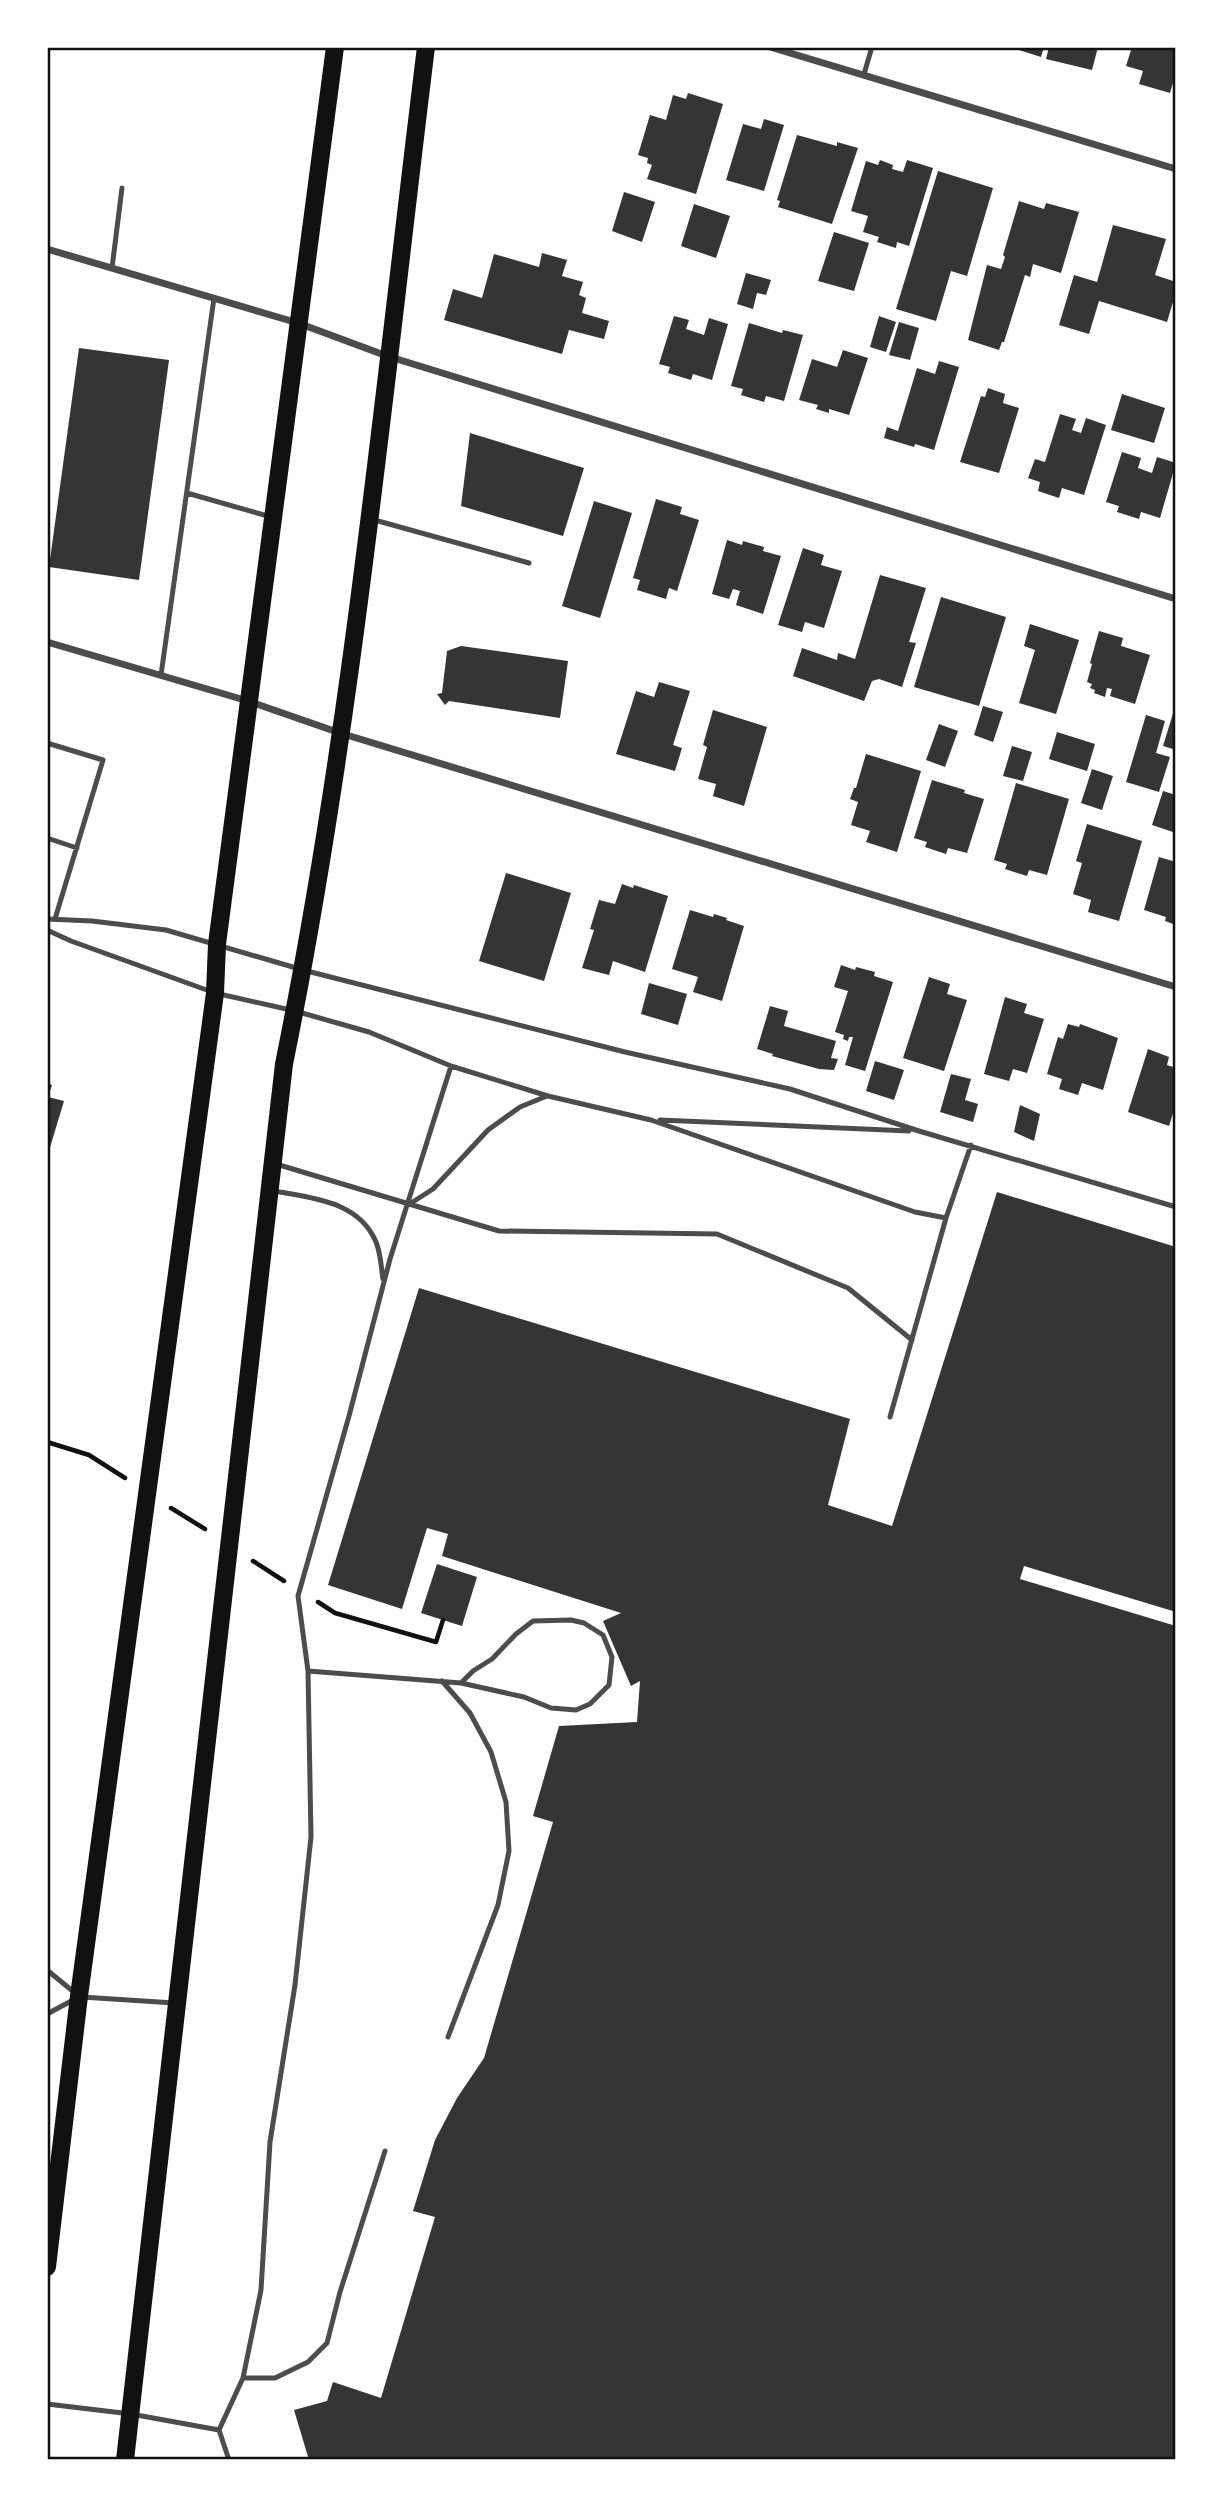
<svg xmlns="http://www.w3.org/2000/svg" width="1223" height="2507" viewBox="0 0 1223 2507" font-family="Arial,sans-serif">
<style>
.building{fill:#353535}
.lines{fill:none;stroke-linecap:round;stroke-linejoin:round}
.path{stroke:#111;stroke-width:4.5}
.service{stroke:#4c4c4c;stroke-width:5}
.minor{stroke:#4c4c4c;stroke-width:7}
.primary{stroke:#111;stroke-width:18}
.neatline{fill:none;stroke:#111;stroke-width:2.5}
</style>
<rect width="100%" height="100%" fill="#fff"/>
<path class="building" d="M 1010,47 L 1044,47 L 1041,57 Z
M 1049,47 L 1098,47 L 1092,70 L 1046,59 Z
M 1132,47 L 1176,47 L 1176,73 L 1170,93 L 1139,84 L 1143,71 L 1126,66 Z
M 688,93 L 723,104 L 696,194 L 647,179 L 652,165 L 647,163 L 648,158 L 638,155 L 650,115 L 666,120 L 673,95 L 686,99 Z
M 764,119 L 784,125 L 764,191 L 726,180 L 743,124 L 761,129 Z
M 797,135 L 837,146 L 837,142 L 858,148 L 832,224 L 778,207 L 780,201 L 777,200 Z
M 880,160 L 893,165 L 892,169 L 903,172 L 907,160 L 933,168 L 909,246 L 897,242 L 896,248 L 877,242 L 879,237 L 863,232 L 868,216 L 851,211 L 866,161 L 878,165 Z
M 938,171 L 993,188 L 967,276 L 951,271 L 936,321 L 896,309 Z
M 624,192 L 655,202 L 642,242 L 612,231 Z
M 1019,201 L 1044,209 L 1046,203 L 1079,212 L 1061,273 L 1033,264 L 1030,277 L 1025,275 L 1004,342 L 1002,342 L 999,350 L 968,340 L 987,265 L 1001,269 L 1005,257 L 1003,255 Z
M 694,204 L 730,216 L 716,258 L 681,246 Z
M 1113,225 L 1166,239 L 1155,275 L 1176,282 L 1176,292 L 1167,322 L 1099,301 L 1089,334 L 1059,325 L 1074,275 L 1097,282 Z
M 834,232 L 869,243 L 854,291 L 818,281 Z
M 542,253 L 567,260 L 562,276 L 583,282 L 579,295 L 586,298 L 582,313 L 609,321 L 604,339 L 569,330 L 562,354 L 444,320 L 453,289 L 482,298 L 494,254 L 539,267 Z
M 746,273 L 771,280 L 766,295 L 757,293 L 753,309 L 737,304 Z
M 674,316 L 689,320 L 686,329 L 704,335 L 709,318 L 728,324 L 712,380 L 693,374 L 691,380 L 668,373 L 670,367 L 659,364 Z
M 879,316 L 896,322 L 886,352 L 870,347 Z
M 899,322 L 919,328 L 910,360 L 889,355 Z
M 749,323 L 782,333 L 783,330 L 803,335 L 784,401 L 766,396 L 764,402 L 741,395 L 743,389 L 731,386 Z
M 79,348 L 169,360 L 139,580 L 49,567 Z
M 843,350 L 868,358 L 849,415 L 829,409 L 829,413 L 816,409 L 818,405 L 799,400 L 812,359 L 837,367 Z
M 939,361 L 959,367 L 934,450 L 915,444 L 914,447 L 884,438 L 887,427 L 898,431 L 917,368 L 935,374 Z
M 988,388 L 1005,394 L 1003,403 L 1019,408 L 999,473 L 960,462 L 981,396 L 985,397 Z
M 1122,394 L 1165,408 L 1154,443 L 1111,430 Z
M 1060,414 L 1076,419 L 1072,430 L 1081,433 L 1086,418 L 1106,425 L 1084,495 L 1062,488 L 1059,498 L 1038,491 L 1040,482 L 1028,478 L 1035,459 L 1045,462 Z
M 470,433 L 584,468 L 563,536 L 461,506 Z
M 1122,452 L 1141,458 L 1138,468 L 1152,473 L 1157,457 L 1176,463 L 1160,518 L 1141,512 L 1139,519 L 1117,512 L 1119,506 L 1106,502 Z
M 656,499 L 682,507 L 680,514 L 699,520 L 677,591 L 669,588 L 666,599 L 637,590 L 640,580 L 633,578 Z
M 594,501 L 632,513 L 600,618 L 562,606 Z
M 727,540 L 742,545 L 743,541 L 764,547 L 763,551 L 781,556 L 763,614 L 736,605 L 740,591 L 733,589 L 729,599 L 712,594 Z
M 803,548 L 824,555 L 821,565 L 842,571 L 824,628 L 805,622 L 802,632 L 778,625 Z
M 880,575 L 926,588 L 909,642 L 916,643 L 902,687 L 879,679 L 872,681 L 864,701 L 793,676 L 802,648 L 837,660 L 838,653 L 855,659 Z
M 941,597 L 1006,617 L 979,706 L 914,687 Z
M 1030,624 L 1079,640 L 1056,714 L 1019,703 L 1035,650 L 1024,646 Z
M 1099,631 L 1123,638 L 1121,646 L 1150,655 L 1135,704 L 1110,696 L 1112,689 L 1107,688 L 1105,697 L 1094,693 L 1095,690 L 1090,688 L 1092,684 L 1087,682 L 1092,664 L 1090,663 Z
M 461,646 L 568,661 L 560,718 L 449,701 L 445,705 L 437,694 L 442,693 L 447,651 Z
M 659,682 L 690,691 L 673,745 L 682,748 L 675,771 L 616,754 L 636,691 L 654,697 Z
M 983,706 L 1003,712 L 993,742 L 974,735 Z
M 1175,707 L 1176,707 L 1176,750 L 1163,746 Z
M 713,710 L 767,727 L 744,806 L 713,796 L 716,784 L 698,779 L 707,747 L 703,745 Z
M 1146,715 L 1165,721 L 1156,753 L 1170,757 L 1159,792 L 1126,782 Z
M 939,724 L 958,731 L 945,767 L 926,760 Z
M 1057,732 L 1095,744 L 1087,771 L 1049,759 Z
M 1012,746 L 1032,752 L 1023,781 L 1003,776 Z
M 866,754 L 921,771 L 897,852 L 866,842 L 870,831 L 851,825 L 858,802 L 850,799 L 854,788 L 856,788 Z
M 1092,769 L 1113,776 L 1102,810 L 1081,803 Z
M 932,780 L 965,790 L 964,793 L 984,799 L 967,853 L 948,848 L 946,854 L 925,847 L 927,842 L 914,838 Z
M 1016,783 L 1069,799 L 1047,875 L 1029,870 L 1027,876 L 1005,869 L 1007,864 L 994,860 Z
M 1163,791 L 1176,795 L 1176,833 L 1152,825 Z
M 1087,824 L 1142,841 L 1119,921 L 1088,912 L 1091,900 L 1073,894 L 1082,863 L 1076,861 Z
M 1159,857 L 1176,862 L 1173,876 L 1176,876 L 1176,925 L 1165,921 L 1166,917 L 1144,910 Z
M 506,873 L 571,893 L 544,981 L 479,961 Z
M 622,884 L 633,888 L 634,885 L 668,896 L 645,972 L 613,961 L 609,975 L 582,968 L 594,930 L 590,929 L 599,900 L 615,904 Z
M 690,910 L 713,917 L 714,914 L 727,918 L 726,920 L 744,926 L 722,1001 L 693,992 L 698,977 L 672,969 Z
M 841,965 L 855,970 L 856,967 L 875,972 L 874,976 L 893,982 L 865,1071 L 845,1065 L 853,1037 L 849,1037 L 848,1041 L 843,1039 L 844,1035 L 835,1032 L 848,991 L 834,987 Z
M 929,977 L 950,984 L 947,994 L 967,1000 L 944,1071 L 903,1058 Z
M 649,983 L 687,994 L 678,1025 L 641,1014 Z
M 1005,997 L 1027,1004 L 1024,1013 L 1044,1019 L 1027,1073 L 1013,1069 L 1009,1081 L 984,1074 Z
M 770,1006 L 788,1011 L 784,1026 L 836,1041 L 831,1058 L 838,1059 L 834,1070 L 819,1069 L 772,1056 L 773,1054 L 757,1049 Z
M 1068,1024 L 1079,1027 L 1080,1024 L 1118,1038 L 1103,1090 L 1082,1083 L 1078,1095 L 1059,1089 L 1062,1079 L 1047,1074 L 1058,1037 L 1063,1039 Z
M 1148,1049 L 1169,1057 L 1167,1065 L 1176,1068 L 1176,1104 L 1169,1126 L 1128,1112 Z
M 875,1061 L 904,1070 L 894,1100 L 866,1091 Z
M 951,1074 L 971,1079 L 965,1100 L 978,1104 L 973,1122 L 940,1112 Z
M 47,1083 L 52,1085 L 48,1097 L 64,1101 L 48,1154 Z
M 1020,1105 L 1040,1114 L 1034,1141 L 1014,1132 Z
M 997,1192 L 1176,1247 L 1176,1612 L 1024,1566 L 1020,1579 L 1176,1626 L 1174,2460 L 309,2460 L 294,2410 L 327,2401 L 333,2382 L 381,2398 L 435,2217 L 413,2211 L 435,2140 L 457,2098 L 484,2058 L 553,1822 L 533,1816 L 559,1726 L 637,1722 L 640,1681 L 631,1686 L 603,1621 L 621,1613 L 442,1556 L 448,1534 L 427,1528 L 402,1609 L 328,1585 L 419,1288 L 850,1419 L 828,1505 L 892,1526 Z
M 437,1564 L 477,1577 L 462,1626 L 421,1613 Z"/>
<g class="lines">
<path class="path" d="M 47,1442 L 89,1455 L 125,1478
M 171,1508 L 205,1529
M 253,1561 L 284,1581
M 318,1602 L 335,1613 L 436,1642 L 443,1620"/>
<path class="service" d="M 864,74 L 872,47
M 112,268 L 122,188
M 187,493 L 271,517
M 371,519 L 529,563
M 161,675 L 214,298
M 47,743 L 103,760 L 55,919
M 47,838 L 77,848
M 47,919 L 92,921 L 166,930 L 303,970 L 625,1052 L 790,1089 L 919,1131 L 1176,1207
M 47,930 L 71,941 L 215,993 L 295,1011 L 369,1032 L 451,1066 L 548,1096 L 651,1120 L 915,1212 L 946,1218
M 660,1120 L 909,1131
M 276,1164 L 499,1231 L 717,1234 L 848,1288 L 912,1340
M 274,1191 C 312,1198 359,1201 376,1242 C 381,1254 381,1267 383,1279
M 408,1205 L 433,1189 L 488,1130 L 520,1107 L 547,1096
M 890,1417 L 946,1218 L 971,1145
M 308,1671 L 461,1683 L 524,1697 L 551,1708 L 576,1710 L 590,1704 L 609,1685 L 612,1657 L 603,1635 L 584,1623 L 571,1620 L 533,1621 L 516,1634 L 492,1659 L 473,1671 L 461,1683
M 442,1681 L 470,1713 L 491,1752 L 506,1802 L 509,1851 L 498,1905 L 448,2037
M 47,1970 L 75,1993
M 82,1997 L 174,2003
M 47,2014 L 75,1999
M 243,2378 L 275,2378 L 308,2362 L 327,2343 L 340,2292 L 385,2151
M 47,2404 L 131,2414 L 219,2430 L 229,2460
M 219,2430 L 243,2378 L 261,2290 L 270,2142 L 295,1985 L 311,1837 L 308,1671 L 298,1596 L 349,1416 L 390,1259 L 451,1066"/>
<path class="minor" d="M 770,47 L 1176,169
M 47,249 L 298,323 L 387,356 L 1176,599
M 47,642 L 248,701 L 340,733 L 1176,987"/>
<path class="primary" d="M 47,2267 L 79,1996 L 215,993 L 217,944 L 335,47
M 125,2460 L 284,1064 C 352,729 384,387 426,47"/>
</g>
<rect width="1223" height="2507" fill="none" stroke="#ffffff" stroke-width="98"/>
<rect x="49" y="49" width="1125" height="2409" class="neatline"/>
</svg>
